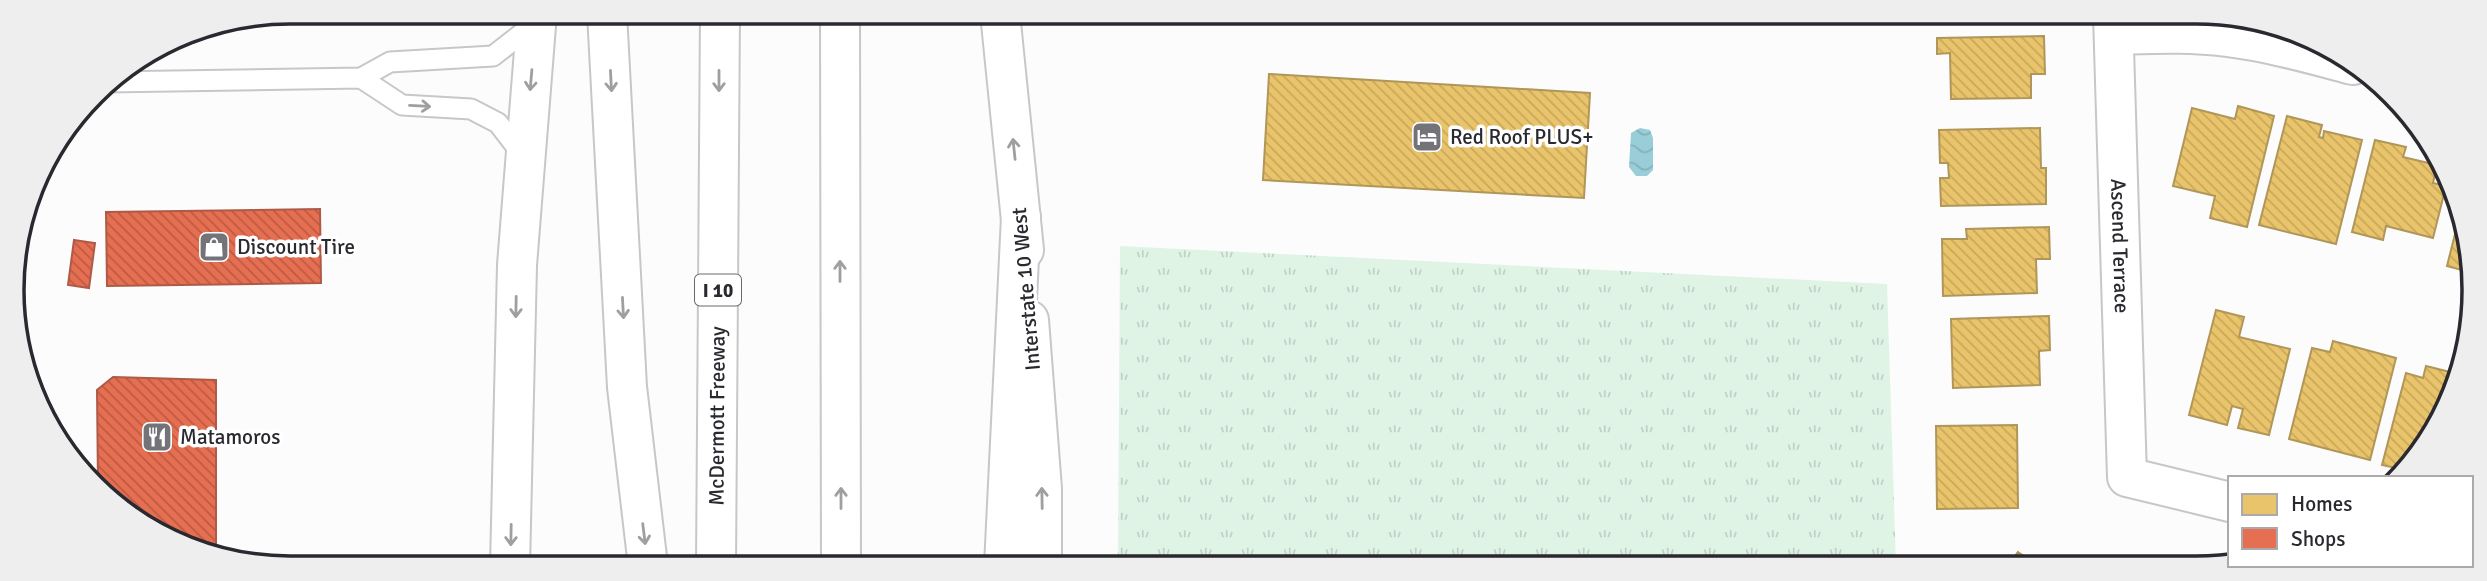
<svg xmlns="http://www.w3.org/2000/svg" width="2487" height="581" viewBox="0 0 2487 581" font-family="Signika,sans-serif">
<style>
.grass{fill:url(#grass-tufts)}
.water{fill:url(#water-waves)}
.homes{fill:url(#homes-back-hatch);stroke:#b09658;stroke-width:2}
.shops{fill:url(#shops-back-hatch);stroke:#ae5a47;stroke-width:2}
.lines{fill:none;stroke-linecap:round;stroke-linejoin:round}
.lane-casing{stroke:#c7c6ca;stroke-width:23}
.street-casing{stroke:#c7c6ca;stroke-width:42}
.secondary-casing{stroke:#c7c6ca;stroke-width:42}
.highway-casing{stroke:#c7c6ca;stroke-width:42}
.lane{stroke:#fff;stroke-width:19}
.street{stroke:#fff;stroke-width:38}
.secondary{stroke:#fff;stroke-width:38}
.highway{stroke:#fff;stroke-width:38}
.oneway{stroke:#9f9fa1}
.labels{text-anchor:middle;stroke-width:7;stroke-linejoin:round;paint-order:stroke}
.shield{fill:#fff;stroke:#6a696d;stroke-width:2}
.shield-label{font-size:19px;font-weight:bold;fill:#2a292f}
.poi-label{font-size:21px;fill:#2a292f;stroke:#fff;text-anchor:start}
.street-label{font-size:21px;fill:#2a292f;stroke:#fff}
.rim{fill:none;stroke:#2a292f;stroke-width:3.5}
</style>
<defs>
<pattern id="grass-tufts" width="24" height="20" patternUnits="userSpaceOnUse" patternTransform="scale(1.75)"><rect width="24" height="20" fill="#e0f4e5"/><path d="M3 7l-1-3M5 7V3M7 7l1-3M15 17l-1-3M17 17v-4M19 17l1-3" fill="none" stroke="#c0d1c5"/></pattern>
<pattern id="water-waves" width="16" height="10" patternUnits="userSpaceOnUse" patternTransform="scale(1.75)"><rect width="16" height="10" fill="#99ced9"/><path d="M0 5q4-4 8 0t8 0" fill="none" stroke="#84b1bb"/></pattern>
<pattern id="homes-back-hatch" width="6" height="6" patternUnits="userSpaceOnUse" patternTransform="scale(1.75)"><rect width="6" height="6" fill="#e9c46a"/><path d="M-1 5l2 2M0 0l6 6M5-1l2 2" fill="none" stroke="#c8a85c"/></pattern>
<pattern id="shops-back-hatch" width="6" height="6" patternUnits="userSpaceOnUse" patternTransform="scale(1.75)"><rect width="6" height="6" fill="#e76f51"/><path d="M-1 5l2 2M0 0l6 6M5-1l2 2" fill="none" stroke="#bb5b44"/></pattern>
</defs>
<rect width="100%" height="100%" fill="#fcfcfd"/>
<path class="grass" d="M 1120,246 L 1887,284 L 1896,566 L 1118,566 Z"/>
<path class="water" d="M 1640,128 L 1650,130 L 1653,138 L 1653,170 L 1647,176 L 1636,176 L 1629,167 L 1631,133 Z"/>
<path class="homes" d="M 2044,36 L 2045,74 L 2031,74 L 2031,98 L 1951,99 L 1950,53 L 1937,54 L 1937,38 Z
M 1269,74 L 1590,93 L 1584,198 L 1263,180 Z
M 2238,106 L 2274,116 L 2247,227 L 2210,218 L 2215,196 L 2173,186 L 2192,108 L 2235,119 Z
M 2287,116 L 2322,125 L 2319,137 L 2323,138 L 2324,131 L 2362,140 L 2336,244 L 2259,225 Z
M 2040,128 L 2041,168 L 2046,168 L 2046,204 L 1941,206 L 1940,178 L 1949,178 L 1948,163 L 1940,163 L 1939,130 Z
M 2375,140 L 2406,147 L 2403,157 L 2437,165 L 2433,183 L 2446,186 L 2433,238 L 2386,226 L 2383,240 L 2352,232 Z
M 2461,210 L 2465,219 L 2469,272 L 2447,266 Z
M 2049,227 L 2050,259 L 2036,259 L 2037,293 L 1943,296 L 1942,239 L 1967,239 L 1966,229 Z
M 2216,310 L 2244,317 L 2239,337 L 2290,349 L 2269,435 L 2238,428 L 2243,409 L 2232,406 L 2227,425 L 2189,415 Z
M 2049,316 L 2050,350 L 2039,351 L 2040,385 L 1953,388 L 1951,319 Z
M 2333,341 L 2396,358 L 2370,460 L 2289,439 L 2312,348 L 2330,352 Z
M 2426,366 L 2458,374 L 2446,414 L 2405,470 L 2382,465 L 2406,373 L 2423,378 Z
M 2017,425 L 2018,508 L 1937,509 L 1936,426 Z
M 2018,552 L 2038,566 L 2008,566 Z"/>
<path class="shops" d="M 320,209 L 321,283 L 107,286 L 106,212 Z
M 74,240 L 95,243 L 89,288 L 68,285 Z
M 113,377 L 216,380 L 216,553 L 151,531 L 98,484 L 97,390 Z"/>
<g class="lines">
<g class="lane-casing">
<path id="lane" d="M 361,78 L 402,105 L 471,109 L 498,123 L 524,157
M 106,82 L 361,78 L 390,62 L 493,56 L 534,24"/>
</g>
<g class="street-casing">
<g id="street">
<path id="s1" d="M 2113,15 L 2127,477 L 2230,502"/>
<path d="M 2114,35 C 2152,34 2189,32 2227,37 C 2269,42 2311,54 2353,65"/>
</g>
</g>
<g class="secondary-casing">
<path id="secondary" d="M 1000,13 L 1024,250
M 1029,320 L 1042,489 L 1042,566
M 510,566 L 517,265 L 537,13"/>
</g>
<g class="highway-casing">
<g id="highway">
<path d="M 607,13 L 627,387 L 648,566"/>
<path d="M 840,13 L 841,566"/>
<path id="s2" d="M 716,566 L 720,13"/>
<path d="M 1004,566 L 1021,217"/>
</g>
</g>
<use href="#lane" class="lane"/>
<use href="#street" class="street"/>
<use href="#secondary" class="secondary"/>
<use href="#highway" class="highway"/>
</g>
<defs><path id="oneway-shaft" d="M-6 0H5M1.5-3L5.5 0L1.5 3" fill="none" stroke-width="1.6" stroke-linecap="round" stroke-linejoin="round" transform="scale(1.75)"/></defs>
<g class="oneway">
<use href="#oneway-shaft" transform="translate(531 80) rotate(95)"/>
<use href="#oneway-shaft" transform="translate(611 81) rotate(87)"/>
<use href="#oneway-shaft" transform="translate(719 81) rotate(90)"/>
<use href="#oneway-shaft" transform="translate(420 106) rotate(3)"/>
<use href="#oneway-shaft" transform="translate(1014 149) rotate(-96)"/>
<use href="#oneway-shaft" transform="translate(840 271) rotate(-90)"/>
<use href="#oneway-shaft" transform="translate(516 307) rotate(91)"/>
<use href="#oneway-shaft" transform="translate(623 308) rotate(87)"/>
<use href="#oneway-shaft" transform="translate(841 498) rotate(-90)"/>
<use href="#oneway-shaft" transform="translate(1042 498) rotate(-91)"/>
<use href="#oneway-shaft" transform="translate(644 534) rotate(83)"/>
<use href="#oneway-shaft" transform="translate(511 535) rotate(91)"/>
</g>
<defs>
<g id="hotel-square" transform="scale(1.575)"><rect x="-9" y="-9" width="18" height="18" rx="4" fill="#747377" stroke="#fff"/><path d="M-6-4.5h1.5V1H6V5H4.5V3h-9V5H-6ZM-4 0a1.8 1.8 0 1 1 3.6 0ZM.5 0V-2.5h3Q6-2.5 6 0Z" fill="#fff"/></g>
<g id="shop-square" transform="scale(1.575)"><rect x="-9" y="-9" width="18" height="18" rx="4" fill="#747377" stroke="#fff"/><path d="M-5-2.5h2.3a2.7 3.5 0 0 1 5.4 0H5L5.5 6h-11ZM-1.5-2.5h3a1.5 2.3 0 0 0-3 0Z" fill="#fff"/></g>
<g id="restaurant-square" transform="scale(1.575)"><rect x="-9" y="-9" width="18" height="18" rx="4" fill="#747377" stroke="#fff"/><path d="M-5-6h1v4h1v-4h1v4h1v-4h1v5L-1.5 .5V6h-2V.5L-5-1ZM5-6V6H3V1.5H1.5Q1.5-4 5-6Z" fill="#fff"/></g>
</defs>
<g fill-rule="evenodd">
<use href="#hotel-square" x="1427" y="137"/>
<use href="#shop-square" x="214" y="247"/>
<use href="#restaurant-square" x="157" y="437"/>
</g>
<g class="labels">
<rect class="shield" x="695" y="274.5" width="46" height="31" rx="5"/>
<g class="shield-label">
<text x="718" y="297">I 10</text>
</g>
<g class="poi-label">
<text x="1450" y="144">Red Roof PLUS+</text>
<text x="237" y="254">Discount Tire</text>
<text x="180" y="444">Matamoros</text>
</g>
<g class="street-label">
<text dy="7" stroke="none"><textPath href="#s1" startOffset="231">Ascend Terrace</textPath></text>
<text transform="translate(1026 289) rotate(-95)" y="7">Interstate 10 West</text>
<text dy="7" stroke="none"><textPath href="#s2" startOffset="150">McDermott Freeway</textPath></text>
</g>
</g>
<path d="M0 0H2487V581H0ZM290 24H2196A266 266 0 0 1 2462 290V290A266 266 0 0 1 2196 556H290A266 266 0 0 1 24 290V290A266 266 0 0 1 290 24Z" fill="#eee" fill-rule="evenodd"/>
<path class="rim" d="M290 24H2196A266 266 0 0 1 2462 290V290A266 266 0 0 1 2196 556H290A266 266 0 0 1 24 290V290A266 266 0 0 1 290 24Z"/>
<rect x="2228" y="476" width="245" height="91" fill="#ffffff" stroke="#aaa9ac" stroke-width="2"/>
<rect x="2242" y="494" width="35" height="21" fill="#e9c46a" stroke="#aaa9ac" stroke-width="2"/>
<text x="2291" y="511" font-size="21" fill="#2a292f">Homes</text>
<rect x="2242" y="528" width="35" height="21" fill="#e76f51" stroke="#aaa9ac" stroke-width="2"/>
<text x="2291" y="546" font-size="21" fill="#2a292f">Shops</text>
</svg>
